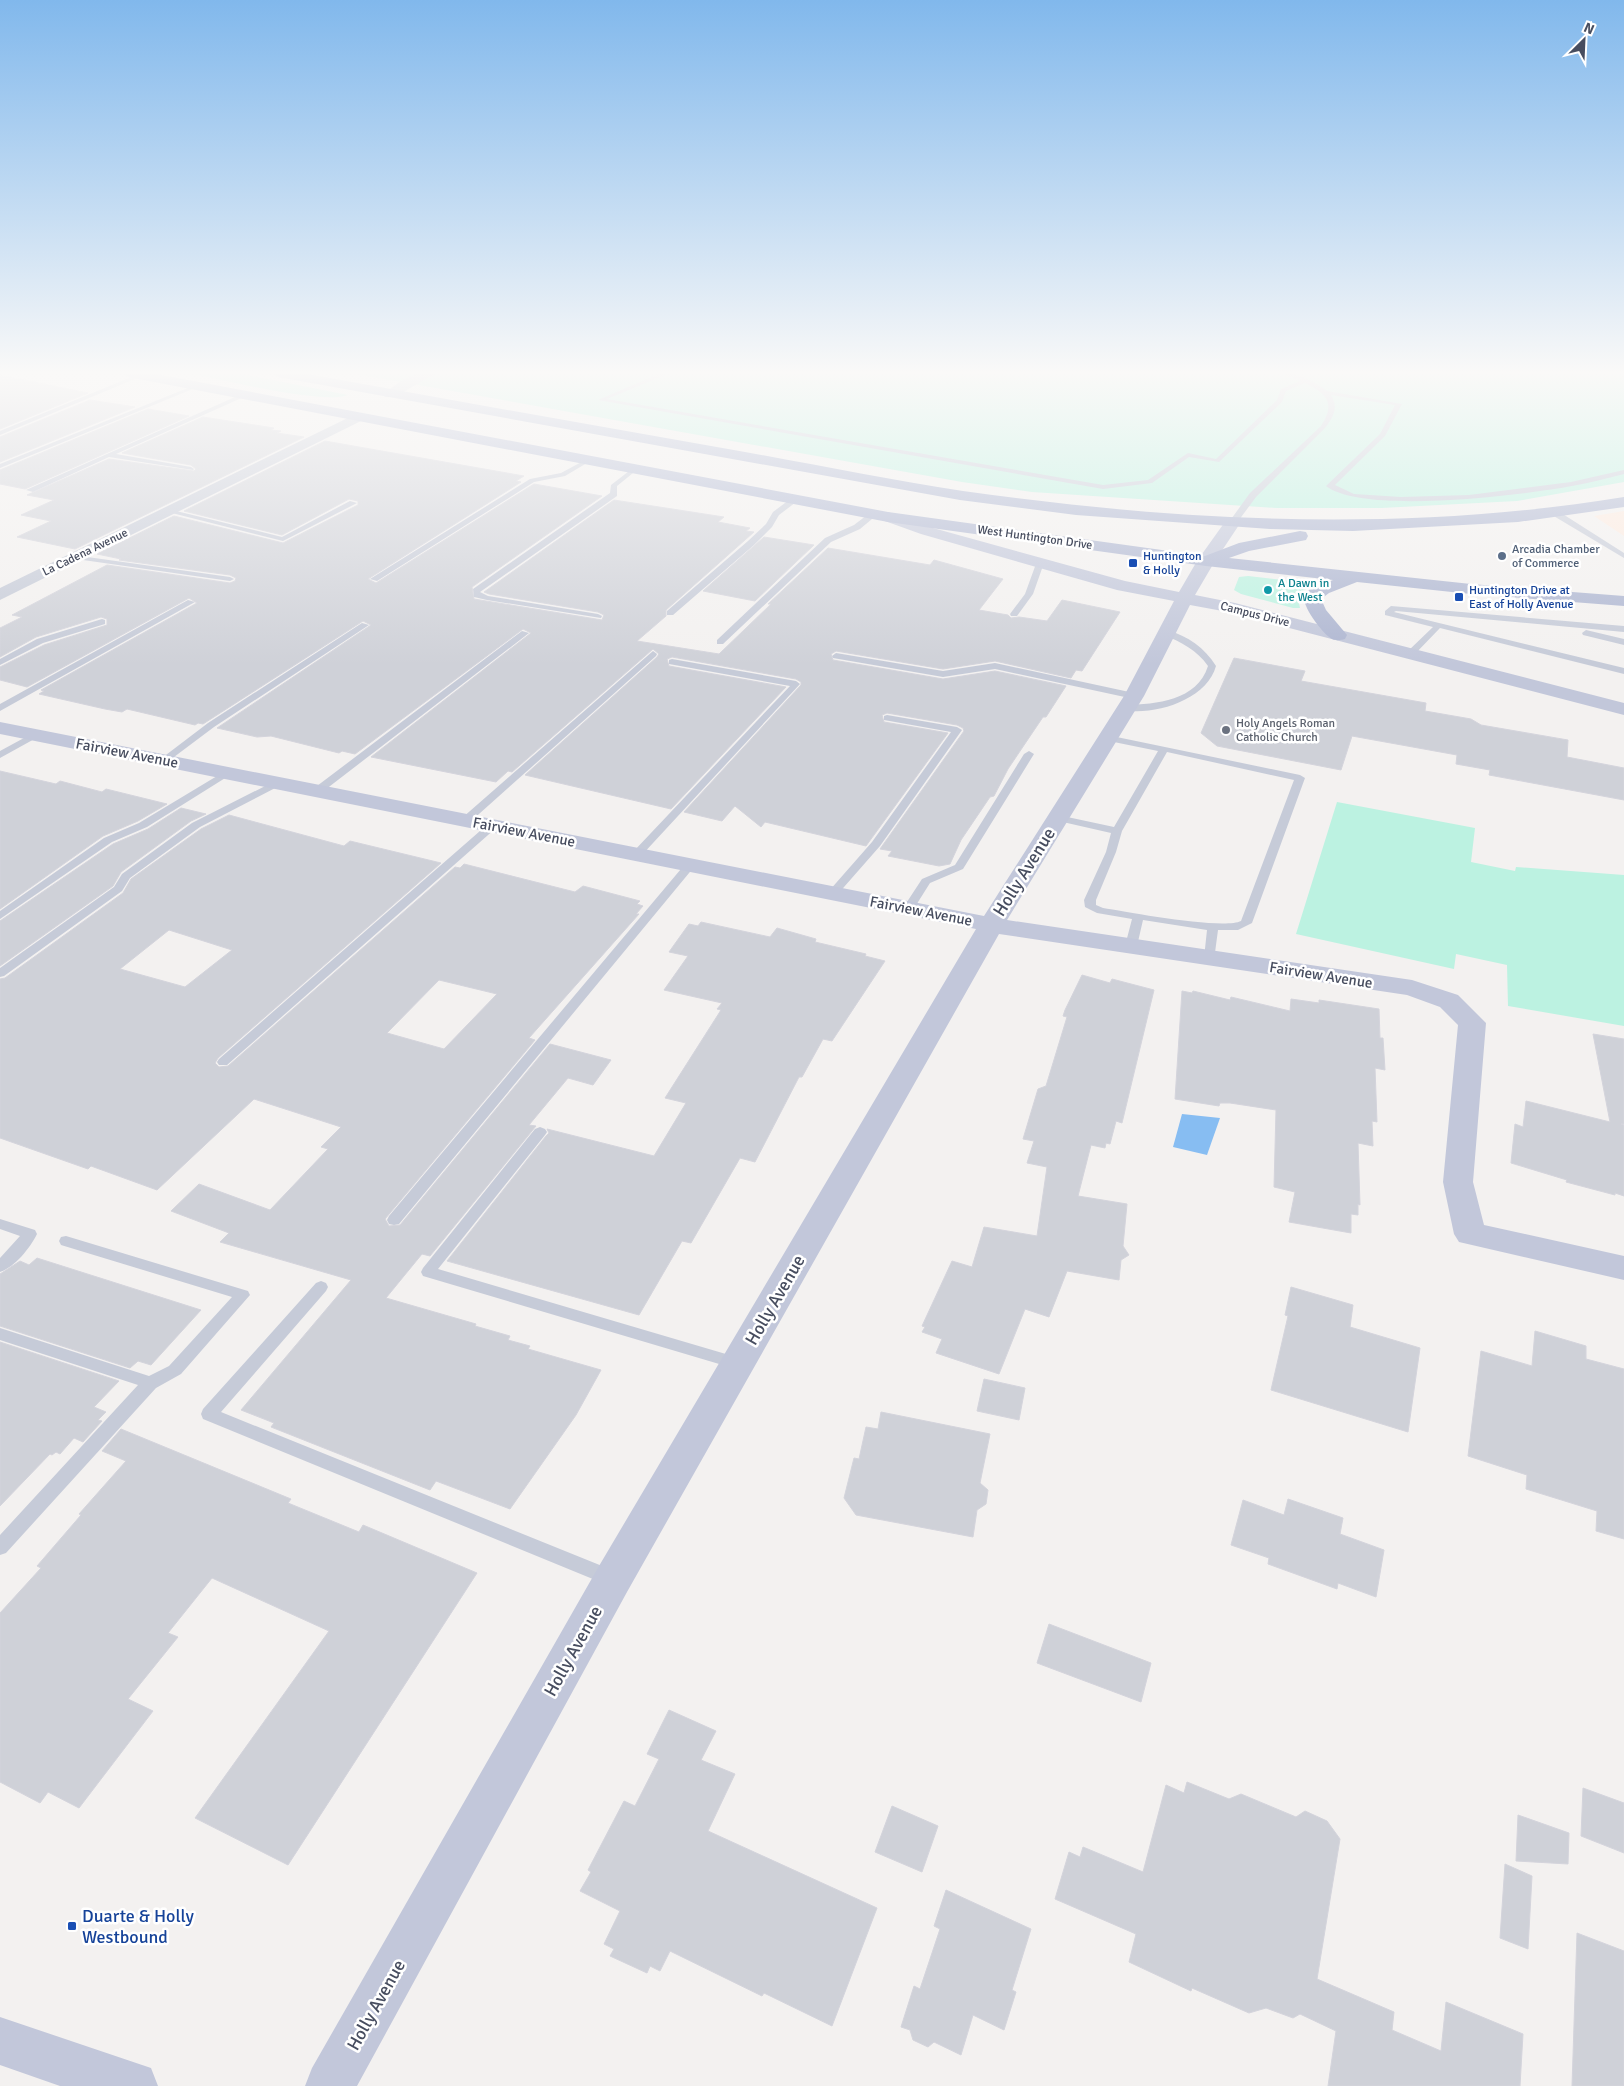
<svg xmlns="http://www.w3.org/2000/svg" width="1624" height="2086" viewBox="0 0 1624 2086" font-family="Signika,sans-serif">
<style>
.medical{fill:#fdebe0}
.green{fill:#bcf2e1}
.water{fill:#87bdf2}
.building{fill:#cfd1d8;stroke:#d4d4dc;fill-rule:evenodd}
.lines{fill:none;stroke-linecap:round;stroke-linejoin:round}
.lane{fill:#c6cbd8;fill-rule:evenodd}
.street{fill:#c6cbd8;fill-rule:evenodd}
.secondary{fill:#c2c7da;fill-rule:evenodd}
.primary{fill:#aeb6d1;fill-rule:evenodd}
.service-dot{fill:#5c6f8a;stroke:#fff;stroke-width:2}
.transit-dot{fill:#1a4fb4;stroke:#fff;stroke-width:2}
.culture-dot{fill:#0f9aa8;stroke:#fff;stroke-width:2}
.worship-dot{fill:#6b7280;stroke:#fff;stroke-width:2}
.labels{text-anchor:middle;stroke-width:5;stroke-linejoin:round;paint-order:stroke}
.far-street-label{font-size:12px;fill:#474d5f;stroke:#fff}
.far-service-label{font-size:12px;fill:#4e5e75;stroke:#fff;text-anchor:start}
.far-transit-label{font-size:12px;fill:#164399;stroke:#fff;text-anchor:start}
.far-culture-label{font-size:12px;fill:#0d838f;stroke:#fff;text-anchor:start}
.far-worship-label{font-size:12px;fill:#5b616d;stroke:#fff;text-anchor:start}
.street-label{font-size:15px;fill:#474d5f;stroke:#fff}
.near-street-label{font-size:18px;fill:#474d5f;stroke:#fff}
.near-transit-label{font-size:18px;fill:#164399;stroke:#fff;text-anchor:start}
</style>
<rect width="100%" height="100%" fill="#f3f1f0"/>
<path class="medical" d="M 1624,511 L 1624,536 L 1594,516 Z"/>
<path class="green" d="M 188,373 L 238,373 L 348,395 C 321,405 221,379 188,373 Z
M 351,373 L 1624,373 L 1624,482 L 1517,501 L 1381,508 L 1276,508 L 1032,492 L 962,482 Z
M 1248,576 L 1308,583 L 1313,585 L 1303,591 L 1298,599 L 1300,608 L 1293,608 L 1241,594 L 1234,590 L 1239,577 Z
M 1337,802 L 1475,828 L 1471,862 L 1515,871 L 1516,867 L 1624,875 L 1624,1026 L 1508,1006 L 1507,965 L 1456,954 L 1454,969 L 1296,934 Z"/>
<path class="water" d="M 1182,1114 L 1220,1118 L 1207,1155 L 1173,1147 Z"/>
<path class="building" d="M 0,375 L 88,393 L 0,429 Z
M 90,400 L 135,407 L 0,462 L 0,437 Z
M 148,409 L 189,416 L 25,489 L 0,484 L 0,470 Z
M 203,417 L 274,428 L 271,430 L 281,431 L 277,433 L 304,437 L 75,549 L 17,537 L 51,521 L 21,515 L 54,500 L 27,495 L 109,459 L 194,471 L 196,469 L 191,465 L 122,453 Z
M 325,441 L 524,476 L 516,481 L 521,482 L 368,579 L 376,583 L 534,484 L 602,496 L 472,587 L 474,599 L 602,620 L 604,615 L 598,612 L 489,594 L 484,592 L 614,500 L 724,517 L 718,522 L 750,528 L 746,531 L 754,532 L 666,610 L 666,616 L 637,641 L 719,654 L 771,604 L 768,604 L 828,548 L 930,565 L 934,560 L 1003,579 L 979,610 L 1008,615 L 1011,618 L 1019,617 L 1047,621 L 1062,600 L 1120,612 L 1082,671 L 1076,670 L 1071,678 L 995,661 L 943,669 L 836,651 L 831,654 L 833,660 L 943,679 L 995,671 L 1066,686 L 1046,717 L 1043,717 L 1008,769 L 994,796 L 990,797 L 961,840 L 950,864 L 939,866 L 888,856 L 892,851 L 880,849 L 964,731 L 963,728 L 957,725 L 887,713 L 882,715 L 884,722 L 948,733 L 866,846 L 765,822 L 761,827 L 735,806 L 722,821 L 684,812 L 801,685 L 801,682 L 796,679 L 672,657 L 667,659 L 669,666 L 786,687 L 671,809 L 525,775 L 657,657 L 659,654 L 653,649 L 512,772 L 508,771 L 496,782 L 371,757 L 531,633 L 523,629 L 355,754 L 342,751 L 339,753 L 271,736 L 257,737 L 217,728 L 371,625 L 363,621 L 203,724 L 198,723 L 195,725 L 127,709 L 122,712 L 105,709 L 39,694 L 44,691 L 41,690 L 197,603 L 189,598 L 27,687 L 0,680 L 0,667 L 44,645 L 107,625 L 107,619 L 101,617 L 36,637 L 0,657 L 0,628 L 22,617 L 12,615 L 107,565 L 230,583 L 235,581 L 236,578 L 230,575 L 119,560 L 121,559 L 97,554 L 174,516 L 283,543 L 358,505 L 358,501 L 349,499 L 282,535 L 184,511 Z
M 764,537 L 814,545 L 755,601 L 703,591 Z
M 1234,658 L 1305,671 L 1301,681 L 1426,703 L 1425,711 L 1471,719 L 1481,725 L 1568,740 L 1567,757 L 1624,768 L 1624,800 L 1489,775 L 1490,770 L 1456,764 L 1457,755 L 1352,736 L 1341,770 L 1217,746 L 1201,733 Z
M 0,771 L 56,784 L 60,781 L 102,792 L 106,789 L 167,804 L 138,821 L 103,836 L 0,909 Z
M 181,808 L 206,814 L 191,821 L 121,872 L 113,886 L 0,966 L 0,921 L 113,844 L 148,829 Z
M 229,815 L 344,846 L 350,841 L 441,863 L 218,1058 L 215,1063 L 219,1067 L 228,1066 L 455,867 L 460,868 L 464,864 L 575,892 L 583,886 L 640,901 L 637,904 L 643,906 L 636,914 L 639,914 L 529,1038 L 535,1040 L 385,1219 L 389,1226 L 400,1225 L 550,1044 L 611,1060 L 593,1085 L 568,1078 L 529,1125 L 536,1126 L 430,1256 L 422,1254 L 386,1298 L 476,1324 L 475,1326 L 510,1336 L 508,1340 L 530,1346 L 528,1349 L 601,1370 L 576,1415 L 510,1509 L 436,1481 L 430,1490 L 271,1427 L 274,1423 L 241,1410 L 351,1280 L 220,1242 L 229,1233 L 171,1211 L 199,1184 L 270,1210 L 328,1149 L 321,1147 L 341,1127 L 254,1099 L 157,1190 L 91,1166 L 88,1169 L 0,1138 L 0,979 L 5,978 L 123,893 L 131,879 L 201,829 ZM 169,930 L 232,950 L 185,987 L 120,969 ZM 439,980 L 497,994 L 444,1049 L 387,1033 Z
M 701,922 L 770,937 L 777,928 L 816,939 L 815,942 L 866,954 L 865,956 L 885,961 L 832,1041 L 823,1039 L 802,1077 L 799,1077 L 755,1162 L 740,1158 L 691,1243 L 682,1241 L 639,1315 L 447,1261 L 546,1136 L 549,1133 L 547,1129 L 654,1156 L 686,1103 L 665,1098 L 721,1010 L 717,1009 L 722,1003 L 664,990 L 688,956 L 669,952 L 689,924 L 698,926 Z
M 1082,975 L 1110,983 L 1112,979 L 1154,990 L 1122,1123 L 1116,1121 L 1110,1144 L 1106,1143 L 1105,1148 L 1091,1145 L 1078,1196 L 1127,1204 L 1123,1246 L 1129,1255 L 1121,1260 L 1119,1280 L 1067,1271 L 1049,1317 L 1025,1309 L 999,1374 L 936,1353 L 942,1339 L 922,1332 L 925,1327 L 922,1326 L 952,1261 L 972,1267 L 984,1227 L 1037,1236 L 1047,1167 L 1027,1163 L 1034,1141 L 1023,1139 L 1038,1089 L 1046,1086 L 1067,1017 L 1063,1016 L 1065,1010 Z
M 1182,991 L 1192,993 L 1193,991 L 1230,1000 L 1231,997 L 1290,1011 L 1291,999 L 1319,1003 L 1319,1000 L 1379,1009 L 1380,1038 L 1383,1038 L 1385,1070 L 1375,1068 L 1377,1122 L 1372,1121 L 1373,1146 L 1358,1143 L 1360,1205 L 1358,1204 L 1358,1215 L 1351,1214 L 1351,1233 L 1289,1222 L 1295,1192 L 1274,1187 L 1276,1110 L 1230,1103 L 1220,1103 L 1219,1106 L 1175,1099 Z
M 1593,1034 L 1624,1039 L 1624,1124 L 1621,1124 L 1624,1125 L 1624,1196 L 1615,1193 L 1615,1195 L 1566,1182 L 1567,1180 L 1511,1163 L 1515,1124 L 1523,1127 L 1526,1101 L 1610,1122 Z
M 37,1258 L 201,1310 L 151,1365 L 138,1361 L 130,1368 L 0,1326 L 0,1274 L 20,1261 L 29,1265 Z
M 1291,1287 L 1353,1305 L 1350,1327 L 1420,1348 L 1408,1432 L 1271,1390 L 1288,1316 L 1285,1315 Z
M 1535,1331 L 1586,1346 L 1586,1359 L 1624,1369 L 1624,1539 L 1596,1531 L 1597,1511 L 1526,1489 L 1527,1475 L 1468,1456 L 1481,1351 L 1532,1366 Z
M 0,1342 L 119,1381 L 94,1407 L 106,1412 L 98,1420 L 102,1421 L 83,1442 L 74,1438 L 60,1454 L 56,1452 L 52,1455 L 50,1454 L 0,1506 Z
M 984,1379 L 1025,1388 L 1019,1420 L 977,1411 Z
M 881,1412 L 990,1434 L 980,1483 L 988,1490 L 986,1504 L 977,1510 L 973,1537 L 856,1515 L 844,1498 L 854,1458 L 859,1459 L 866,1427 L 878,1429 Z
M 121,1429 L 291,1499 L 288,1503 L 359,1532 L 363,1525 L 477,1573 L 288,1865 L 195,1818 L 329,1631 L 212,1578 L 168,1633 L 178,1637 L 128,1699 L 153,1711 L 79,1808 L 48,1792 L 40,1803 L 0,1782 L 0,1613 L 41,1568 L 37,1566 L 81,1515 L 79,1514 L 126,1461 L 102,1451 Z
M 1288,1499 L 1343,1518 L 1340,1534 L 1384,1550 L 1376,1597 L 1338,1583 L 1337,1589 L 1268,1564 L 1269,1558 L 1231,1545 L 1243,1500 L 1284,1515 Z
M 1049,1624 L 1151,1663 L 1141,1702 L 1037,1663 Z
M 669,1710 L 716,1731 L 701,1760 L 735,1774 L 708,1831 L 877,1908 L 832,2026 L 764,1993 L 762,1996 L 670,1951 L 660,1971 L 650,1966 L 647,1973 L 610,1956 L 614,1949 L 604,1944 L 620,1911 L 580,1891 L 591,1872 L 588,1870 L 624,1801 L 635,1806 L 659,1759 L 647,1754 Z
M 1187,1782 L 1229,1799 L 1241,1794 L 1296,1817 L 1305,1811 L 1327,1821 L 1340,1839 L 1317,1979 L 1394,2012 L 1392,2030 L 1441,2051 L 1446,2002 L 1523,2034 L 1520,2086 L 1328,2086 L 1336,2031 L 1300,2014 L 1293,2018 L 1266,2008 L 1249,2013 L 1192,1988 L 1191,1991 L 1129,1962 L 1136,1934 L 1055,1899 L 1069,1852 L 1080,1857 L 1083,1847 L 1143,1872 L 1166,1785 L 1184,1793 Z
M 1583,1788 L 1624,1803 L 1624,1853 L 1581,1836 Z
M 892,1806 L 938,1826 L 922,1872 L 875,1852 Z
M 1518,1815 L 1569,1833 L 1568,1864 L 1516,1861 Z
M 1505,1864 L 1532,1876 L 1528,1949 L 1500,1938 Z
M 946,1890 L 1031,1929 L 1012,1990 L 1016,1992 L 1004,2030 L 973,2015 L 961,2055 L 934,2042 L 928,2047 L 913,2040 L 910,2030 L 901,2027 L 914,1986 L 920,1989 L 940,1929 L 934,1926 Z
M 1577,1933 L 1624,1951 L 1624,2086 L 1572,2086 Z"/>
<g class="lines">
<path class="lane" d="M 141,373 L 142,376 L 0,435 L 0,431 Z
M 661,373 L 670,373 L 607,399 L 1103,485 L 1148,480 L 1188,453 L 1216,459 L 1277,400 L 1281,389 L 1300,381 L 1283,373 C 1299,373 1315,382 1327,391 L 1402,404 L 1385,436 L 1335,485 L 1354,494 L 1401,497 L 1469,495 L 1571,482 L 1624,470 L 1624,474 C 1607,478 1589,483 1572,486 C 1523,495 1363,515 1326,486 L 1380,434 L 1395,405 L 1331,395 C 1339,408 1333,417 1325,428 L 1256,497 L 1236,524 L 1233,524 L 1229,522 L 1250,493 L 1321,426 C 1336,403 1327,394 1305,383 L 1286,391 L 1282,402 L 1219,462 L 1189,457 L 1152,483 L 1103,489 L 598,400 Z
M 195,385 L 200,386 L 0,468 L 0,464 Z
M 244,393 L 246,396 L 116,454 L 191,467 L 194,469 L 193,470 L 109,457 L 33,492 L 26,490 Z
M 587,459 L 592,460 L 565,476 L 534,482 L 377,581 L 370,579 L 530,479 L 561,473 Z
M 633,468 L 638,469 L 617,486 L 617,496 L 480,592 L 488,596 L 598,614 L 602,616 L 601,618 L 487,600 L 474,597 L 473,589 L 610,493 L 611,485 Z
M 793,497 L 800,499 L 779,515 L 772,527 L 754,545 L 673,615 L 667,615 L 667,611 L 748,541 L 766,524 L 773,512 Z
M 350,501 L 357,503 L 283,541 L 164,511 L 168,509 L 282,537 Z
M 1552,511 L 1558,511 L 1624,553 L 1624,558 L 1552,515 Z
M 871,512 L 878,514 L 860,529 L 831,542 L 723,644 L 717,644 L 717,640 L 825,538 L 854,525 Z
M 73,555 L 230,577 L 234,579 L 230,581 L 76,559 L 72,557 Z
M 1037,561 L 1044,563 L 1033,594 L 1017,616 L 1011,616 L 1010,614 L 1025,594 Z
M 188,600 L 195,602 L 0,711 L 0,704 Z
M 1391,606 L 1624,626 L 1624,632 L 1396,611 L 1394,612 L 1624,668 L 1624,674 L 1440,628 L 1413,656 L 1407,656 L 1407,652 L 1433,627 L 1385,615 L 1385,611 Z
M 102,619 L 105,620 L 105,624 L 43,643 L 0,665 L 0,659 L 37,639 Z
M 362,623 L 369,625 L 214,727 L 166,763 L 160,763 L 158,761 L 208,723 Z
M 1167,630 C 1188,636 1205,648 1216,666 C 1207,700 1154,716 1123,710 L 1123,706 L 1126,705 C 1156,704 1197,701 1208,666 C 1197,650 1181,642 1164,635 L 1163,633 Z
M 1586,630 L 1624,639 L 1624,645 L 1583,635 L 1582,633 Z
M 522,631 L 529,633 L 321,793 L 313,793 L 313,789 Z
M 653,651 L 657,654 L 656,656 L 470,822 L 462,822 L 461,820 L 462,818 Z
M 836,653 L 943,671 L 995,663 L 1134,693 L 1139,696 L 1134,699 L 995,669 L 943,677 L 833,658 L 832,656 Z
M 672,659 L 796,681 L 800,684 L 641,856 L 633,856 L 632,854 L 633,852 L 790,686 L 669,664 L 669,660 Z
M 887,715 L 957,727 L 962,730 L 880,846 L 837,895 L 829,895 L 827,893 L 829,891 L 872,842 L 951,732 L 884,720 L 884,716 Z
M 35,732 L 40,735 L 38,737 L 0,758 L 0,751 Z
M 1107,735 L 1300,775 L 1305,778 L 1252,923 L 1238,930 L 1218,930 L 1214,960 L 1206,960 L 1204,958 L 1207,930 L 1143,920 L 1137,946 L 1131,949 L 1125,946 L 1132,919 L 1097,913 L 1085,907 L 1084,900 L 1106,852 L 1111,833 L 1054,820 L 1053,818 L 1058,815 L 1114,827 L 1158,751 L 1104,740 L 1102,738 ZM 1167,752 L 1294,780 L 1241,921 C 1223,930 1128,912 1103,908 L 1096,905 L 1096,900 L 1116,852 L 1122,831 Z
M 1029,751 L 1034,754 L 963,869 L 930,883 L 913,910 L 905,910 L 903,908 L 922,879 L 955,865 L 1024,754 Z
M 227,770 L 232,773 L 230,775 L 147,827 L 112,842 L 0,919 L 0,911 L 104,838 L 139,823 Z
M 277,780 L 281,781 L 281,785 L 200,827 L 130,878 L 122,891 L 4,976 L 0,977 L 0,968 L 114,887 L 122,874 L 192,823 Z
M 492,823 L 497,826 L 496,828 L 227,1065 L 219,1065 L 217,1062 L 219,1059 L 488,824 Z
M 690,862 L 694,863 L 695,865 L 694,867 L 399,1224 L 394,1225 L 389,1224 L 387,1220 L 389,1216 L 686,863 Z
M 540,1127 L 545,1129 L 547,1132 L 545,1135 L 438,1269 L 736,1357 L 742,1359 L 744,1363 L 742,1367 L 736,1369 L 423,1276 L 421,1272 L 423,1268 L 535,1129 Z
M 0,1219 L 35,1230 L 37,1234 C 30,1248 15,1267 0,1272 L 0,1258 L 20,1236 L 0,1229 Z
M 66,1236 L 248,1291 L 250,1295 L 181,1374 L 156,1388 L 6,1553 L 0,1555 L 0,1535 L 138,1385 L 0,1340 L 0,1328 L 149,1376 L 169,1366 L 232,1297 L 61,1245 L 59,1241 L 61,1237 Z
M 321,1281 L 326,1283 L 328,1287 L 326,1291 L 221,1412 L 617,1572 L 620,1578 L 617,1584 L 611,1586 L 605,1584 L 203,1419 L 201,1414 L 203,1409 L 316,1283 Z"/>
<path class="street" d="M 358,413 L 363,414 L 365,417 L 363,420 L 0,600 L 0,588 Z"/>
<path class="secondary" d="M 418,373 L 436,373 L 395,397 L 385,397 L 383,394 L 401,381 Z
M 888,512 L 933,528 L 1125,581 L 1179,592 L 1197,561 L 1227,519 L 1239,519 L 1241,522 L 1215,561 L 1195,595 L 1235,603 L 1624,703 L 1624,715 L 1228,612 L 1190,605 L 1144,696 L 1007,920 L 1412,980 L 1458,995 L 1486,1023 L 1473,1182 L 1484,1225 L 1624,1256 L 1624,1280 L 1459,1242 L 1454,1234 L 1443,1182 L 1458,1025 L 1440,1007 L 1407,995 L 999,934 L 627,1592 L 357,2086 L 305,2086 L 312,2068 L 599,1566 L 976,929 L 0,734 L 0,722 L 984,916 L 1124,696 L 1174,601 L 1117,590 L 921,534 L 882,520 L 880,517 L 882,514 Z
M 0,2017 L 151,2068 L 158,2086 L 60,2086 L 0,2065 Z"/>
<path class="primary" d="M 122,373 L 151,373 L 888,512 L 1205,556 L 1239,543 L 1300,531 L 1306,532 L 1308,536 L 1306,540 L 1249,551 L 1229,558 L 1471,584 L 1624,596 L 1624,606 L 1471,594 L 1357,582 L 1329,593 L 1321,599 L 1326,610 L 1347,635 L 1345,639 C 1341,640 1336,641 1332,639 C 1323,634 1305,610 1304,599 L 1309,590 L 1333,580 L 1206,566 L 888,522 L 128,377 Z
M 272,373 L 302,373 C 450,400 597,426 745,452 C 817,465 890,480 963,491 C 1181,522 1405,533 1624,497 L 1624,507 L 1518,522 L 1353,531 L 1270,529 L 1076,515 L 960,500 L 278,377 Z"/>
</g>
<linearGradient id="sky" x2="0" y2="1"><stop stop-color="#81b8ec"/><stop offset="0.56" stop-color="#faf9f8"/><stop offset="1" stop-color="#faf9f8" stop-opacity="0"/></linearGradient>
<rect width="1624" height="665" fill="url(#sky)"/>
<circle class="service-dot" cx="1502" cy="556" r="5"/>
<g class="transit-dot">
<rect x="1128" y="558" width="10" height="10" rx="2.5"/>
<rect x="1454" y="592" width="10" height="10" rx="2.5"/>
<rect x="67" y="1921" width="10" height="10" rx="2.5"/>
</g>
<circle class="culture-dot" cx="1268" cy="590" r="5"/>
<circle class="worship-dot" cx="1226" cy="730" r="5"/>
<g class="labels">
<g class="far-street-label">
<text transform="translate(1035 537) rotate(8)" y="4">West Huntington Drive</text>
<text transform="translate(85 552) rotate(-26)" y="4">La Cadena Avenue</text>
<text transform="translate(1255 614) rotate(14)" y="4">Campus Drive</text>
</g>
<g class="far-service-label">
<text x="1512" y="553">Arcadia Chamber<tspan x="1512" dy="14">of Commerce</tspan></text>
</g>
<g class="far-transit-label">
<text x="1143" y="560">Huntington<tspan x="1143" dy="14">&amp; Holly</tspan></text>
<text x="1469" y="594">Huntington Drive at<tspan x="1469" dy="14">East of Holly Avenue</tspan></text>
</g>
<g class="far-culture-label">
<text x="1278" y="587">A Dawn in<tspan x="1278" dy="14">the West</tspan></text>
</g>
<g class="far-worship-label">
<text x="1236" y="727">Holy Angels Roman<tspan x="1236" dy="14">Catholic Church</tspan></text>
</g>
<g class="street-label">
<text transform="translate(127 753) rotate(11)" y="5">Fairview Avenue</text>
<text transform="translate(524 832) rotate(11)" y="5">Fairview Avenue</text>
<text transform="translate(921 911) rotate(11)" y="5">Fairview Avenue</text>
<text transform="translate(1321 975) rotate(9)" y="5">Fairview Avenue</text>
</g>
<g class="near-street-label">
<text transform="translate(1024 872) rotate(-58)" y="6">Holly Avenue</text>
<text transform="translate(775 1300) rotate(-60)" y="6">Holly Avenue</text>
<text transform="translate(573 1651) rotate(-61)" y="6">Holly Avenue</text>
<text transform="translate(376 2005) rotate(-61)" y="6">Holly Avenue</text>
</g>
<g class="near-transit-label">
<text x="82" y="1922">Duarte &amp; Holly<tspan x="82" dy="21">Westbound</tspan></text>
</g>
</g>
<g transform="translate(1584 40) rotate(24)" stroke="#ffffff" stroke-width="4" paint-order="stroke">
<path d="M0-4L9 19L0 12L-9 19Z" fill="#474d5f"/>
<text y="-8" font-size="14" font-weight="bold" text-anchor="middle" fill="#474d5f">N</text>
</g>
</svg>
